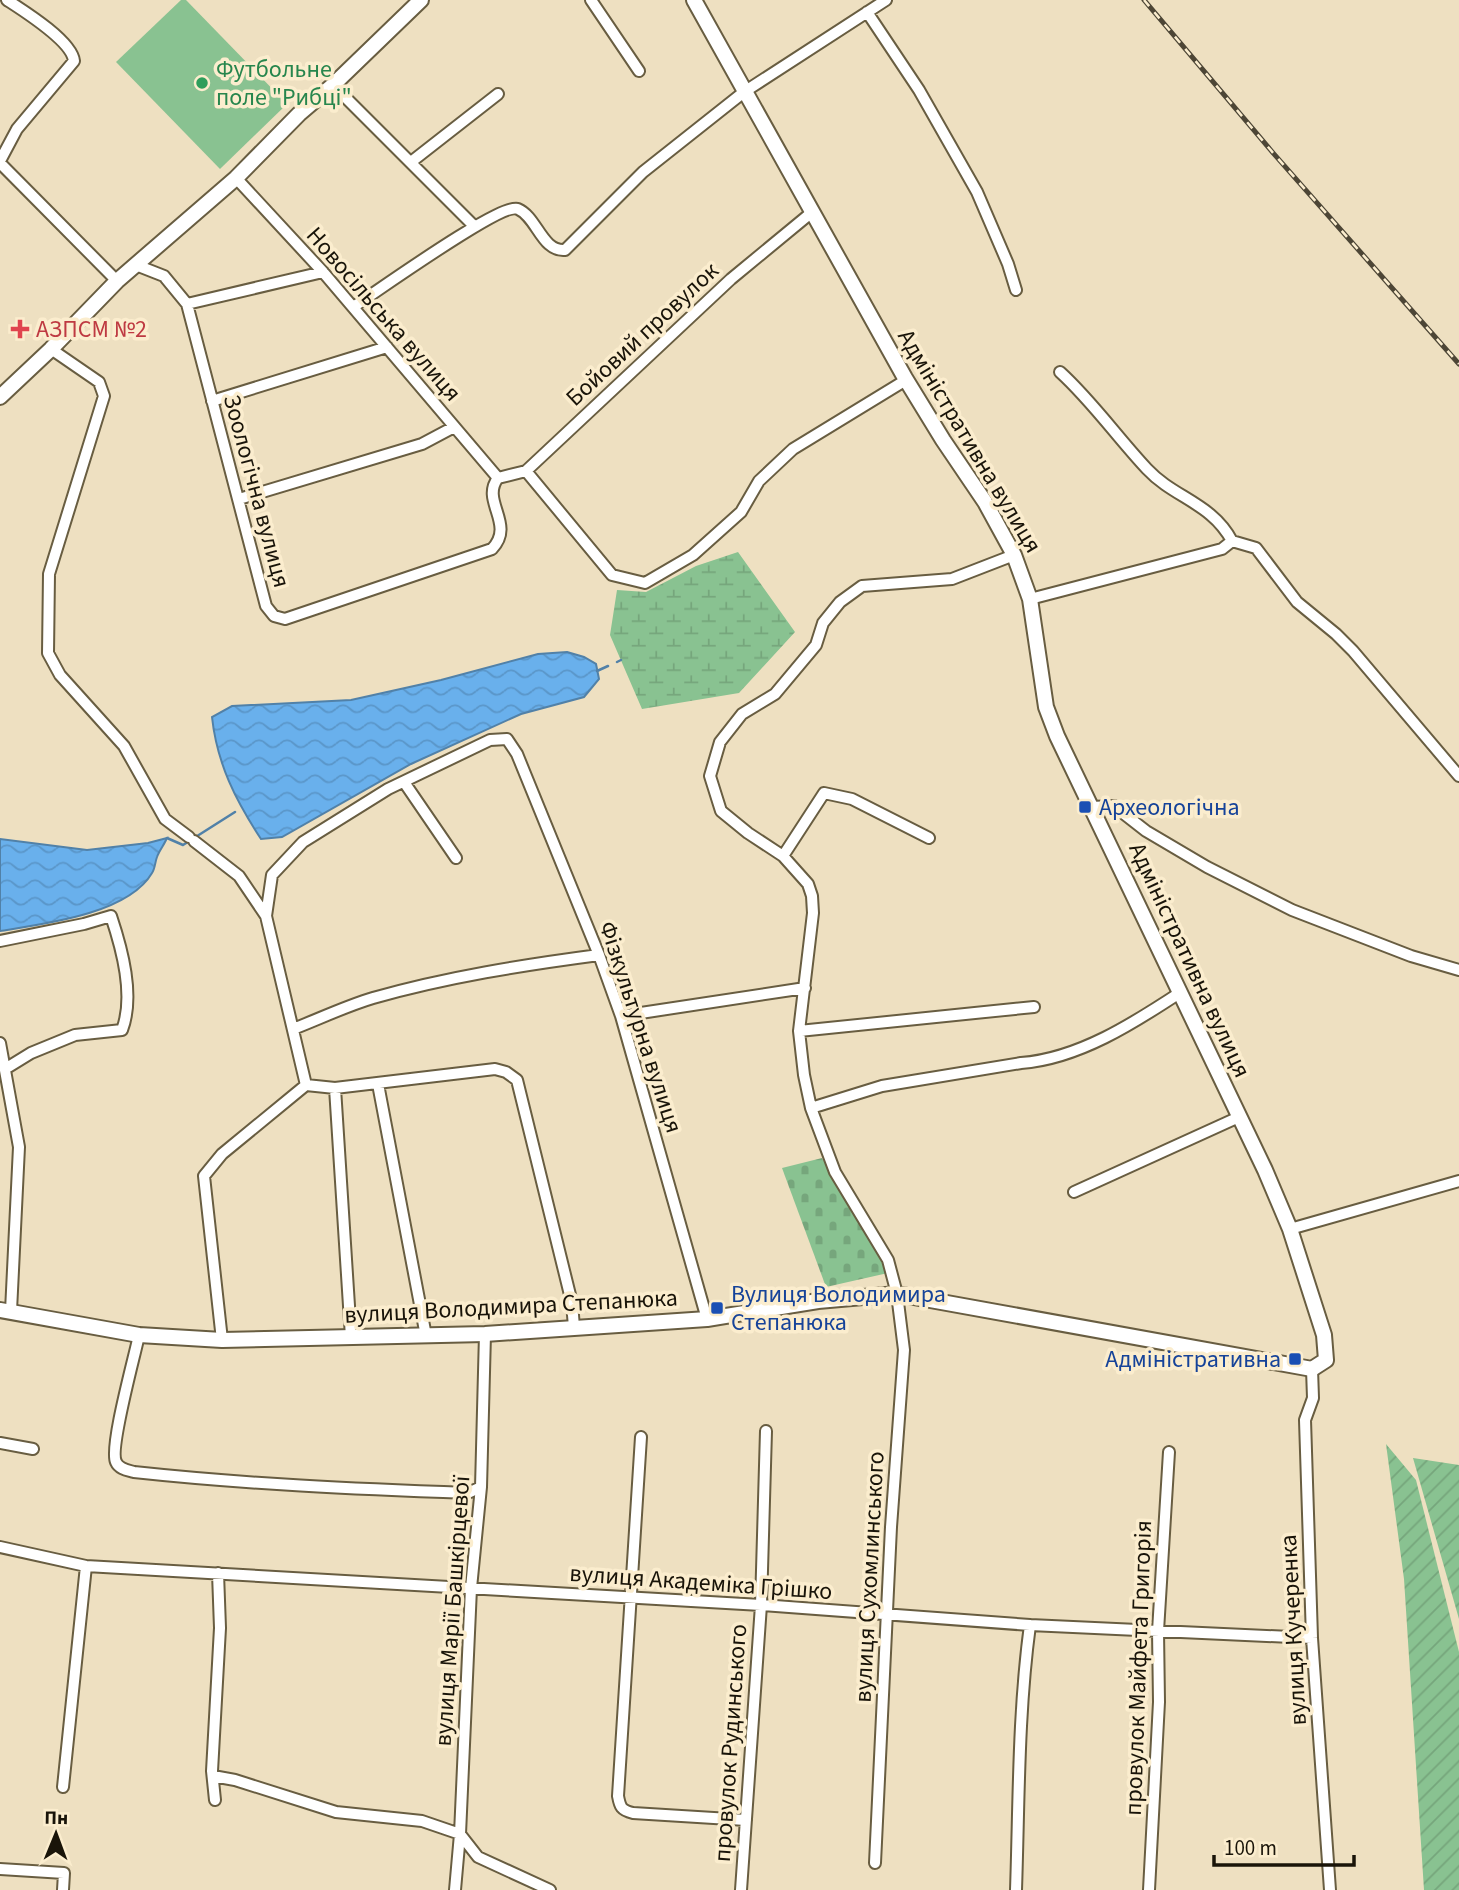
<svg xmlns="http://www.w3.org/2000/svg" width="1459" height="1890" viewBox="0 0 1459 1890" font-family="'Source Sans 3',sans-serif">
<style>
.wetland{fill:url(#wetland-marsh)}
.cemetery{fill:url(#cemetery-stones)}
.garden{fill:url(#garden-furrows)}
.pitch{fill:#89c291}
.water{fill:url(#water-waves);stroke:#5181a8;stroke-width:2}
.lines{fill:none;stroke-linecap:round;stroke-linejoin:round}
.stream{stroke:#5181a8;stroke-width:2.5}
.minor-casing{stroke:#685d41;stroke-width:14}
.tertiary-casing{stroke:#685d41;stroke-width:18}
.minor{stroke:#fff;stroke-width:10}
.tertiary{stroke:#fff;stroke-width:14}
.rail-casing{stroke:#4d4636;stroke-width:5}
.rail{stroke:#fbedce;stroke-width:2.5;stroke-dasharray:8;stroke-linecap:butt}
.leisure-dot{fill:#2e9e5b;stroke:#fbedce;stroke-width:2.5}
.health-dot{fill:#e0444e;stroke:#fbedce;stroke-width:2.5}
.transit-dot{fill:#1a4fb4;stroke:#fbedce;stroke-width:2.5}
.labels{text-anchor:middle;stroke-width:7;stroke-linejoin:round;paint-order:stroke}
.leisure-label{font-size:24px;fill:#27864d;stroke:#fbedce;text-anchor:start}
.street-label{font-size:24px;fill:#191409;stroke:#fbedce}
.health-label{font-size:24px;fill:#be3a42;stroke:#fbedce;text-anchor:start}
.transit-label{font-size:24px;fill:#164399;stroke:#fbedce;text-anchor:start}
</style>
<defs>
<pattern id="wetland-marsh" width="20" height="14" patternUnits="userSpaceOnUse" patternTransform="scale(1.75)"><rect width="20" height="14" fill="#89c291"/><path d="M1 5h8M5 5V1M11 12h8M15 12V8" fill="none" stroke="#76a67c"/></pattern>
<pattern id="cemetery-stones" width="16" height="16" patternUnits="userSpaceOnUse" patternTransform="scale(1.75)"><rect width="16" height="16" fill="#89c291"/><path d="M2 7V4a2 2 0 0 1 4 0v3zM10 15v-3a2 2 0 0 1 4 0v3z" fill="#76a67c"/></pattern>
<pattern id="garden-furrows" width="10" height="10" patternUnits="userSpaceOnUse" patternTransform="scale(1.75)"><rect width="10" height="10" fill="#89c291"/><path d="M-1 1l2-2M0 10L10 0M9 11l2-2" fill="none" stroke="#76a67c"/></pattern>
<pattern id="water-waves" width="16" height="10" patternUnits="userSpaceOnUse" patternTransform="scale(1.75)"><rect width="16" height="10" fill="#69b0ec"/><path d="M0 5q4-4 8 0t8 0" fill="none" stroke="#5a96c9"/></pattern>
</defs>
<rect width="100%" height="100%" fill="#eee0c1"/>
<path class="wetland" d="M 738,552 L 795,632 L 739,693 L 642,709 L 610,635 L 617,590 L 646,592 L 696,566 Z"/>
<path class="cemetery" d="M 822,1158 L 888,1273 L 826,1287 L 782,1168 Z"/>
<path class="garden" d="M 1386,1444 L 1416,1480 L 1459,1652 L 1459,1890 L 1424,1890 L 1404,1579 Z
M 1413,1458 L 1459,1465 L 1459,1619 Z"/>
<path class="pitch" d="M 181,0 L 186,0 L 287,104 L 220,169 L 116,62 Z"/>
<path class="water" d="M 567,652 L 584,657 L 596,664 L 599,679 L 584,697 L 521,714 L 411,764 L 282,837 L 261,839 C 236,801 217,764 212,717 L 232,706 L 351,700 L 441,680 L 538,654 Z
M 167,838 C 164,845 159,851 157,857 C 155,862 155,869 152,873 C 128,914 44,924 0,931 L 0,839 L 87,850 L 148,843 Z"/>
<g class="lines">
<path class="stream" d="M 617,662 L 621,660
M 597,671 L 608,666
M 167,838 L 183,845 L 235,812"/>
<g class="minor-casing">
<path id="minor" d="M 591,0 L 639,71
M 867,12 L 919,90 L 977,192 L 1008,264 L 1016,290
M 333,85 L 474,226
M 0,161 L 17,129 L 74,61 C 72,41 24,11 7,0
M 411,162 L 498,94
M 0,163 L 117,281
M 236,178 L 323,272 L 498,478
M 136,265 L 164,276 L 187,304 L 266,606 L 274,616 L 285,619 L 492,549 C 516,524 480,501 498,478
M 187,304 L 323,272
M 353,307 C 375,293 501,202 518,209 C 537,217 542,252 565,250 L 643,172 L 744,92 L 886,0
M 51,349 L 99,382 L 104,396 L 49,574 L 48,653 L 60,675 L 124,746 L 165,819 L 189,837
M 1060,372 C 1092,401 1117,437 1147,469 C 1174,498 1212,503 1232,541
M 212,401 L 387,347
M 526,471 L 612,575 L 645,583 L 693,555 L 741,512 L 759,481 L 793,449 L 906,380
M 498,478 L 526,471 L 731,279 L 811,213
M 239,499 L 422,444 L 454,427
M 1030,599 L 1222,549 L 1232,541 L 1256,548 L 1297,602 L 1336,634 L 1353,651 L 1459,776
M 404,782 L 456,858
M 1091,807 L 1114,806 L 1146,831 L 1207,867 L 1292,910 L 1411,956 L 1459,970
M 194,841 L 239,876 L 266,916 L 306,1085 L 222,1154 L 204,1176 L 222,1340
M 783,856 L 824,793 L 852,799 L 929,838
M 266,916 L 272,875 L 303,842 L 388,789 L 490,740 L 507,739 L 517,754 L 599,955 L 621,1016 L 707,1319
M 0,941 L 84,924 L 111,916 C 122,949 135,996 122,1030 L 75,1035 L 31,1053 L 5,1069
M 621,1016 L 805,988
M 293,1029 C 319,1019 346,1006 373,998 C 447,977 523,965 599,955
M 799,1031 L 1034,1007
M 0,1043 L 19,1147 L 11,1311
M 378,1084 L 426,1336
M 306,1085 L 335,1088 L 495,1069 L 506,1072 L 517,1080 L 572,1303 L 574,1327
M 335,1088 L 351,1337
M 811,1108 L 882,1086 L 1021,1063 C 1078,1059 1134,1023 1181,992
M 1074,1192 L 1239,1117
M 1290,1229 L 1459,1181
M 139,1335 C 135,1355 109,1448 116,1462 C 119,1469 127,1470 134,1472 C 245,1484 356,1489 468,1493 L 481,1487
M 1312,1369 L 1313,1398 L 1305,1420 L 1312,1638 L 1330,1890
M 641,1437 L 618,1796 C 620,1807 621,1810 633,1813 L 746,1820
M 0,1443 L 33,1449
M 0,1547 L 86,1566 L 761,1605 L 1030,1625 L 1312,1638
M 213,1776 L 235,1780 L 336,1812 L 422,1821 L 460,1834 L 478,1857 L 550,1890
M 63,1787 L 86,1566
M 215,1800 L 212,1771 L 220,1628 L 218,1573
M 875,1863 L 891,1527 L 904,1350 L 897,1294 L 888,1260 L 835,1172 L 811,1108 L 804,1075 L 799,1031 L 813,913 L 812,896 L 808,884 L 783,856 L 748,833 L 721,811 L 710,776 L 720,742 L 742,714 L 775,694 L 816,645 L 823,623 L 840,602 L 862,586 L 952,579 L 1014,555
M 0,1869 L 64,1873 L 63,1890
M 455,1890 L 460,1834 L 471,1588 L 481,1487 L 485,1334
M 741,1890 L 761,1605 L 766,1431
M 1016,1890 C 1019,1802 1018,1713 1030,1625
M 1149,1890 L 1159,1702 L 1158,1631 L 1169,1452"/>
</g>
<g class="tertiary-casing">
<path id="tertiary" d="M 0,397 L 51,349 L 117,281 L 236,178 L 299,114 L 333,85 L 421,0
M 0,1310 L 139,1335 L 222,1340 L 485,1334 L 707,1319 L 818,1301 L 897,1294 L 1312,1369 L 1326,1360 L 1324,1335 L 1290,1229 L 1265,1170 L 1057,736 L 1046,707 L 1030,599 L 1014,555 L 985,502 L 943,440 L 905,378 L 694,0"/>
</g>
<use href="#minor" class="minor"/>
<use href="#tertiary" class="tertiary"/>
<g class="rail-casing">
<path id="rail" d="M 1144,0 L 1274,154 L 1459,364"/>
</g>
<use href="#rail" class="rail"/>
</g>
<circle class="leisure-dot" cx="202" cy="83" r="7"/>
<path class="health-dot" d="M16.5 318.5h7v7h7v7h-7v7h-7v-7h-7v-7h7z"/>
<g class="transit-dot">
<rect x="1078" y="800" width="14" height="14" rx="3.5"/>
<rect x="710" y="1301" width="14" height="14" rx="3.5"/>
<rect x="1288" y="1352" width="14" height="14" rx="3.5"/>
</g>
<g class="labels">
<g class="leisure-label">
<text x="216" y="77">Футбольне<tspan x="216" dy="28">поле "Рибці"</tspan></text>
</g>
<g class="street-label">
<text transform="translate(384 314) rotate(49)" y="8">Новосільська вулиця</text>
<text transform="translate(642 334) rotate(-43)" y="8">Бойовий провулок</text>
<text transform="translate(970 441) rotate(59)" y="8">Адміністративна вулиця</text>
<text transform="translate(257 491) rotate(75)" y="8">Зоологічна вулиця</text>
<text transform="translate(1190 960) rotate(65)" y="8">Адміністративна вулиця</text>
<text transform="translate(641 1027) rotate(72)" y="8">Фізкультурна вулиця</text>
<text transform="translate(511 1306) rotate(-3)" y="8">вулиця Володимира Степанюка</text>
<text transform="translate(869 1577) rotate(-87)" y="8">вулиця Сухомлинського</text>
<text transform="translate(701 1582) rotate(4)" y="8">вулиця Академіка Грішко</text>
<text transform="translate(452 1611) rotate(-86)" y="8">вулиця Марії Башкірцевої</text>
<text transform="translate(1293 1630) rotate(-93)" y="8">вулиця Кучеренка</text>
<text transform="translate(1138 1668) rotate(-88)" y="8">провулок Майфета Григорія</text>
<text transform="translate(730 1743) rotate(-86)" y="8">провулок Рудинського</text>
</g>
<g class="health-label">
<text x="36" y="337">АЗПСМ №2</text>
</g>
<g class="transit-label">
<text x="1099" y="815">Археологічна</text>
<text x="731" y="1302">Вулиця Володимира<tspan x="731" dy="28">Степанюка</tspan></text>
<text x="1281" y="1367" text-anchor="end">Адміністративна</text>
</g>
</g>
<g transform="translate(56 1834) rotate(1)" stroke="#fbedce" stroke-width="5" paint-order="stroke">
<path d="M0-5L12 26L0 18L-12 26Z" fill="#191409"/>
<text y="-10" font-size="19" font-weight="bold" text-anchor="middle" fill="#191409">Пн</text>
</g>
<path d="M1214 1855v10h140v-10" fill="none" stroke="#191409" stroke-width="3.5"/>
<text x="1224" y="1855" font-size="21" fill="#191409" stroke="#fbedce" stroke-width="5" paint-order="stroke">100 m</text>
</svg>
